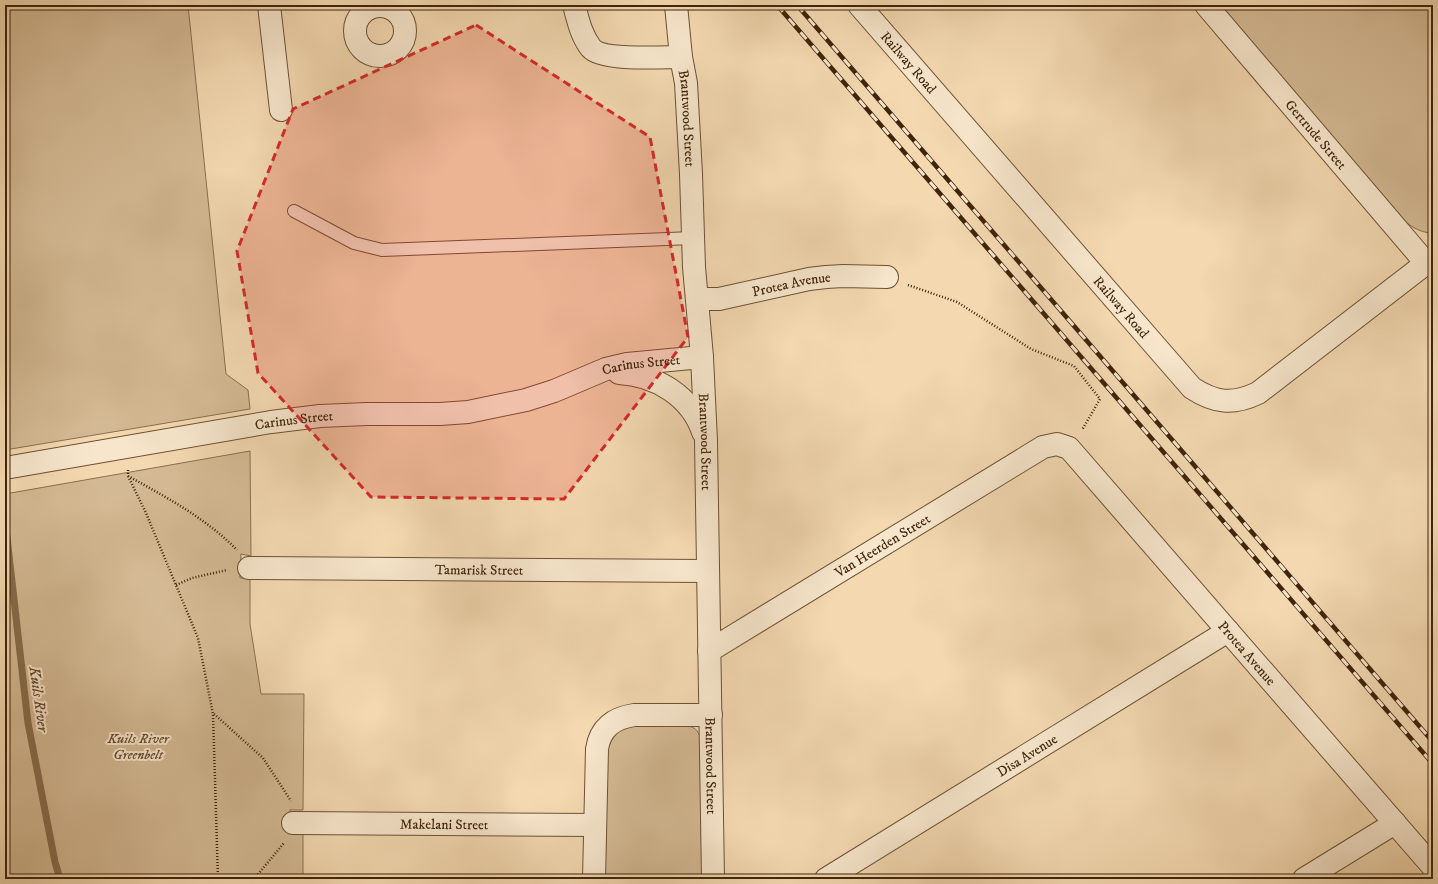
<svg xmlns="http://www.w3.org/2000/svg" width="1438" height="884" viewBox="0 0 1438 884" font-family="'IM FELL DW Pica',serif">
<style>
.green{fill:#d4ba94;stroke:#8a7050}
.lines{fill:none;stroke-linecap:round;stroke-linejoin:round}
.stream{stroke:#866c4c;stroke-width:7}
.service-casing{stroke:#6c5234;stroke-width:14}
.minor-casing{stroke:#6c5234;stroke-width:24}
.path{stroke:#3f250b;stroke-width:2.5;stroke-dasharray:1 2;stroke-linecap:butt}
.service{stroke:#f7e6cc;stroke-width:12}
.minor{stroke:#f7e6cc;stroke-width:22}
.rail-casing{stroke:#3f250b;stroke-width:4.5}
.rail{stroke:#f7e6cc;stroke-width:3;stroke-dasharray:9;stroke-linecap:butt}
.marked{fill:#d62828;fill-opacity:0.2;stroke:#d62828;stroke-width:3;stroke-dasharray:8 5;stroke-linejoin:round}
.labels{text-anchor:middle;stroke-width:4;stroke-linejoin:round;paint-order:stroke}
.street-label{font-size:14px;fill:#3f250b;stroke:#f7e6cc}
.park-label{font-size:14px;font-style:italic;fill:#644a2d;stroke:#f7e6cc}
.water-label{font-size:15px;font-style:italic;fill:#63482c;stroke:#f7e6cc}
</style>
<rect width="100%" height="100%" fill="#f3d8b0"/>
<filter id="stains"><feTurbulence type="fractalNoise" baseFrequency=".005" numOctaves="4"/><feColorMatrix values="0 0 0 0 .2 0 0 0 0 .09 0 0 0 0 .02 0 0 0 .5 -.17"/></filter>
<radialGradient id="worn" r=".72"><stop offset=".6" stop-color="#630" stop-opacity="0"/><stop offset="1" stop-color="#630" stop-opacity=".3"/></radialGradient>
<path class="green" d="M 5,5 L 188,5 L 226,374 L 248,390 L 250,409 L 5,450 Z
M 1220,5 L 1433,5 L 1433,233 C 1423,233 1415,229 1407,223 Z
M 250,451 L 251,556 L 241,554 L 240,578 L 250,578 L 250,624 L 261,694 L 304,694 L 303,810 L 290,810 L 291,833 L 303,833 L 303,879 L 5,879 L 5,494 Z
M 634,726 L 688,726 C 694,727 698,730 700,737 L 702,879 L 605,879 L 607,754 C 611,737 616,729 634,726 Z"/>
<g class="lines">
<path class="stream" d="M 5,520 L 28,723 L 55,862 L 60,879"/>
<g class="service-casing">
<path id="service" d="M 294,211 L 354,243 L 382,250 L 693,238"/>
</g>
<g class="minor-casing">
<g id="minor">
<path d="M 269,5 L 281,110"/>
<path d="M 574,5 C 578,20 581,35 591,48 C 602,61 663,57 681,57"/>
<path id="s1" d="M 676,5 L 681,57 L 686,83 L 691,174 L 694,267 L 702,357 L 706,441 L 713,879"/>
<path id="s2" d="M 859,5 L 1192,388 C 1215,403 1233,405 1258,393 L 1433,258"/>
<path id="s3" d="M 1206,5 L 1426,263"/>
<circle cx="380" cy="31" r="25"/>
<path id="s4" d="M 697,299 L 719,299 L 809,279 L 826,277 L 843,276 L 887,277"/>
<path d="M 619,373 C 656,375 691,396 703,432"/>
<path id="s5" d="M 5,468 L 271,422 L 320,416 L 367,414 L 440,414 L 468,412 L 526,400 L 554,391 L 606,369 L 627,364 L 702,357"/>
<path id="s6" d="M 249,568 L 708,571"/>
<path id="s7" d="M 709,651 L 1043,447 L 1057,444 L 1069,448 L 1433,867"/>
<path id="s8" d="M 293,823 L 595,825"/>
<path d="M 594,879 L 597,749 C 600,728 614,718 634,715 L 711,715"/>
<path id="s9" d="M 826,879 L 1228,631"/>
<path d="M 1304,879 L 1395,823"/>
</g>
</g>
<path class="path" d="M 908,285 L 957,302 L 1031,349 L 1074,366 L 1100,399 L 1082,430
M 128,470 L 128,476 L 146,513 L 198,638 L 213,714 L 218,879
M 128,476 C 166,497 207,519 237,550
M 176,585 L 192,578 L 227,570
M 214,714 L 263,758 L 291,801
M 254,879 L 284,843"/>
<use href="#service" class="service"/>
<use href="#minor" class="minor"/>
<g class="rail-casing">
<path id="rail" d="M 777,5 L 1433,764
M 797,5 L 1433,742"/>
</g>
<use href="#rail" class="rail"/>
</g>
<path class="marked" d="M 476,25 L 650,137 L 688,337 L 564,499 L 371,497 L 258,373 L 237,251 L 293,109 Z"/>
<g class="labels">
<g class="street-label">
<text dy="5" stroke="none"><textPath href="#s2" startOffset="76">Railway Road</textPath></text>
<text dy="5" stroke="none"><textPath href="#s1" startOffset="114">Brantwood Street</textPath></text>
<text dy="5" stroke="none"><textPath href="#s3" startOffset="170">Gertrude Street</textPath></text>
<text dy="5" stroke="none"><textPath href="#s4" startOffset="96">Protea Avenue</textPath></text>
<text dy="5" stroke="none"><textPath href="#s2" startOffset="400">Railway Road</textPath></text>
<text dy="5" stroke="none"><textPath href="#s5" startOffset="648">Carinus Street</textPath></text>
<text dy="5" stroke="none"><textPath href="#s5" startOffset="293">Carinus Street</textPath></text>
<text dy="5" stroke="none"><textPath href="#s1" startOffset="438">Brantwood Street</textPath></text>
<text dy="5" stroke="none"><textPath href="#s7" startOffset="203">Van Heerden Street</textPath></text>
<text dy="5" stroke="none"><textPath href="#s6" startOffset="230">Tamarisk Street</textPath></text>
<text dy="5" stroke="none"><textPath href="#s7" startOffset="690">Protea Avenue</textPath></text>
<text dy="5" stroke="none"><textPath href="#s9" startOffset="236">Disa Avenue</textPath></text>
<text dy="5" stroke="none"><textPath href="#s1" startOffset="762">Brantwood Street</textPath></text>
<text dy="5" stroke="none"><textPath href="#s8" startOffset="151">Makelani Street</textPath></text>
</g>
<g class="park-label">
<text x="138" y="743">Kuils River<tspan x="138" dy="16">Greenbelt</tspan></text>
</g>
<g class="water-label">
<text transform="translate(39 699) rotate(82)" y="5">Kuils River</text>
</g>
</g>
<rect width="1438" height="884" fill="none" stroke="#f3d8b0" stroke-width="20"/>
<rect x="6" y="6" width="1426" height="872" fill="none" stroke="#3f250b" stroke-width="2"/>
<rect x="10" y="10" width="1418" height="864" fill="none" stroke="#3f250b"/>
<rect width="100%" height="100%" filter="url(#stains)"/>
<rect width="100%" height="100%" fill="url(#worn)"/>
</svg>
